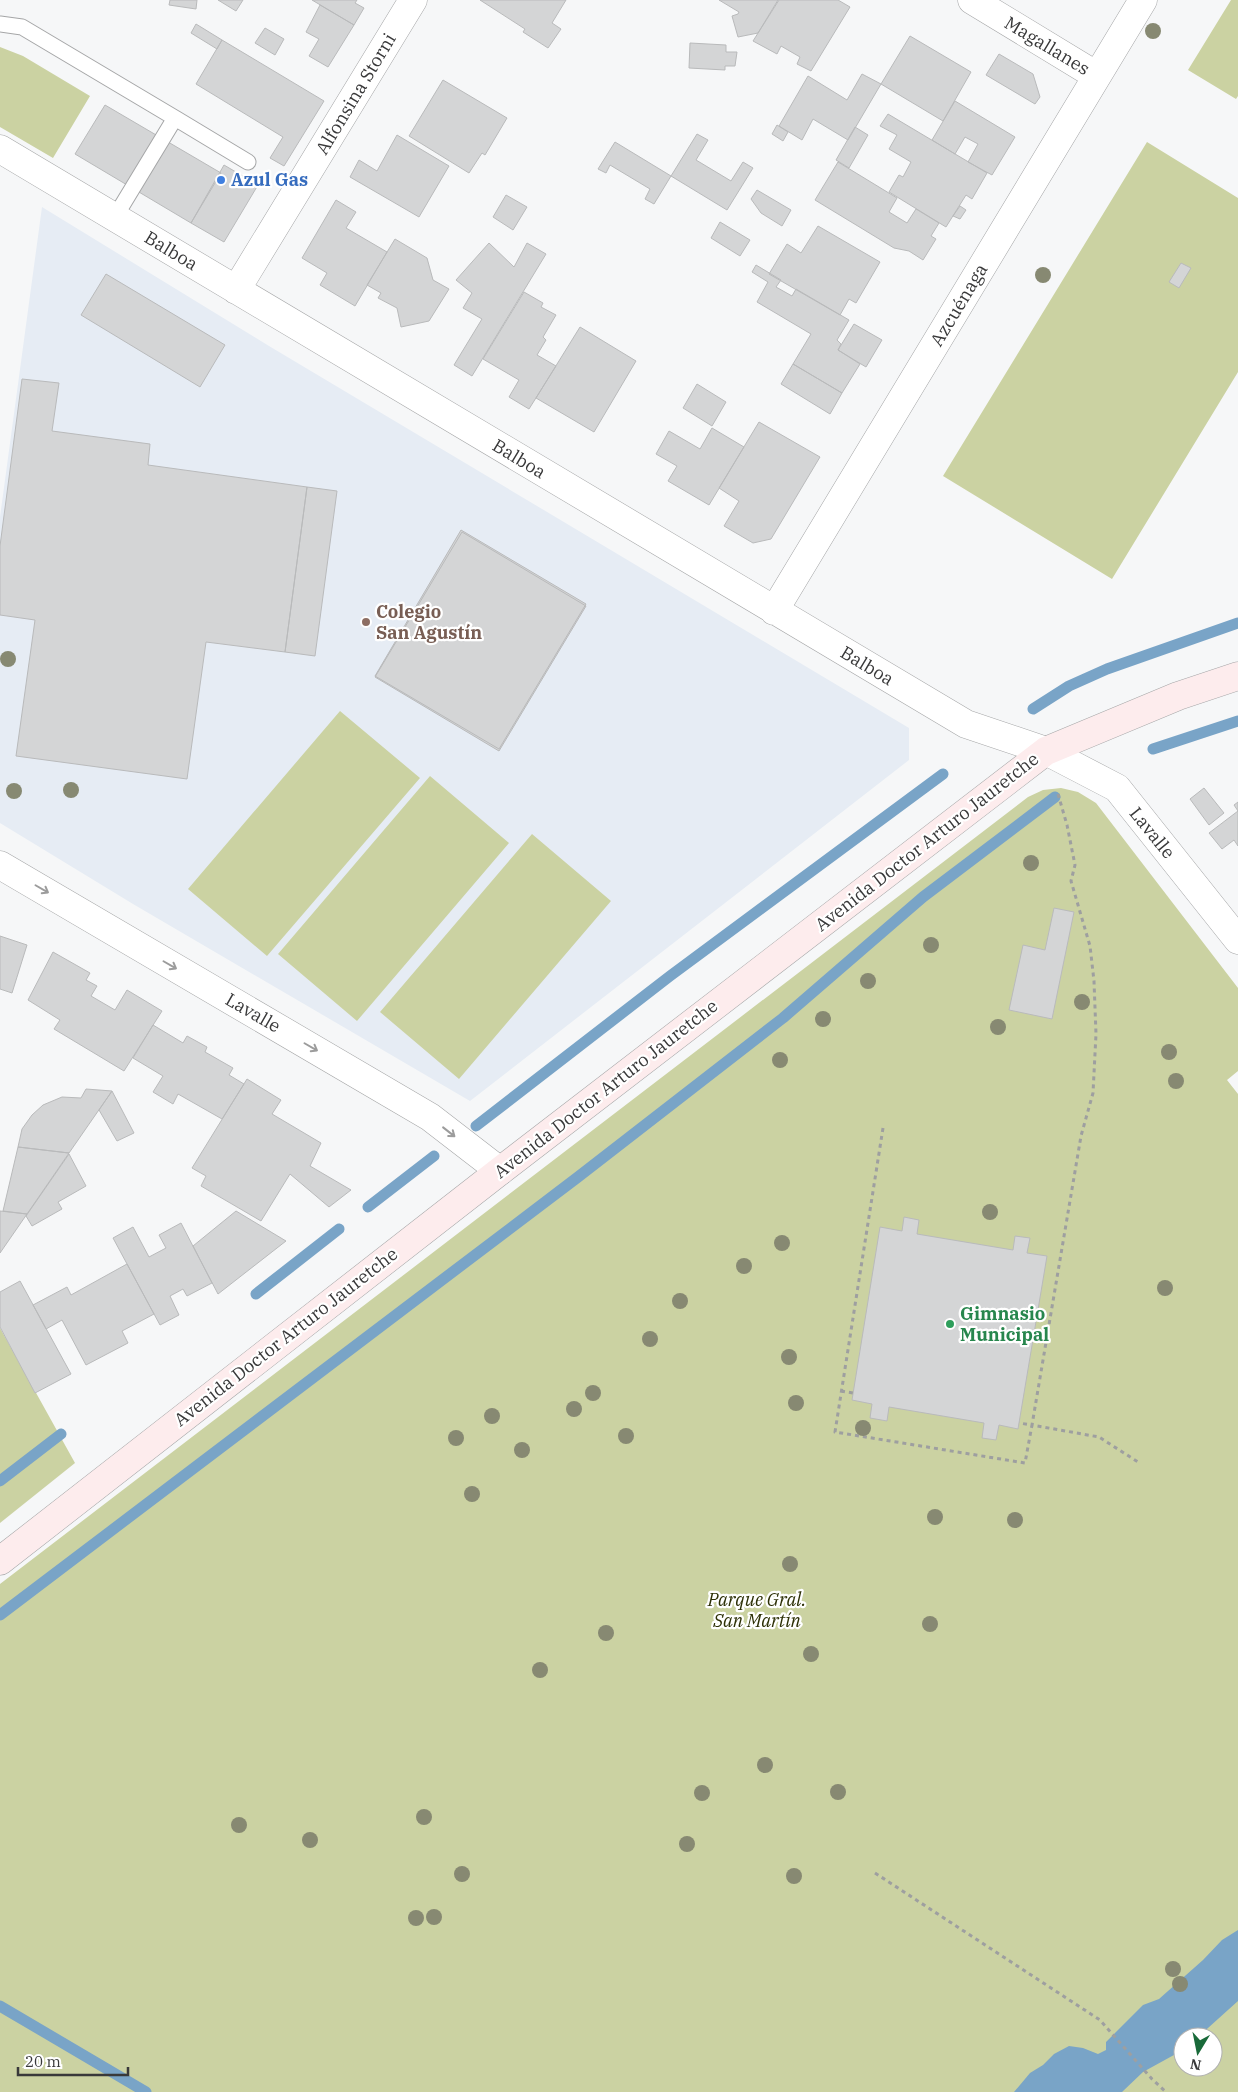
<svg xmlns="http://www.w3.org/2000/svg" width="1238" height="2092" viewBox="0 0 1238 2092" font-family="'IBM Plex Serif',serif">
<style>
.built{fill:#e6ecf4}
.green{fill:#cbd2a2;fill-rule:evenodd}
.water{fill:#79a4c7}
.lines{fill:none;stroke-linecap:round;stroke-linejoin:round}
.stream{stroke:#79a4c7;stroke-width:11}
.building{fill:#d4d5d6;stroke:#b9babb}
.lane-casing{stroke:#a5a6a7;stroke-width:17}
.street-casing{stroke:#a5a6a7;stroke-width:29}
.secondary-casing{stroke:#a5a6a7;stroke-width:29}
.path{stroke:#9e9fa0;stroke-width:3;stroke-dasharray:4 4;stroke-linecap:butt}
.lane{stroke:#fff;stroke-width:15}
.street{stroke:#fff;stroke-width:28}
.secondary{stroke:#fdeced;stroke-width:28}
.tree{fill:#878972}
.oneway{stroke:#9c9c9c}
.shop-dot{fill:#3f7fe0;stroke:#fff;stroke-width:2}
.education-dot{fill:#8d6e63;stroke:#fff;stroke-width:2}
.leisure-dot{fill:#2e9e5b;stroke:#fff;stroke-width:2}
.labels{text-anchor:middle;stroke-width:4.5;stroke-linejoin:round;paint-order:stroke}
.street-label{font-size:18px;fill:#39393a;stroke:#fff}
.shop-label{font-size:18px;font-weight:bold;fill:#366cbe;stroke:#fff;text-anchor:start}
.education-label{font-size:18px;font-weight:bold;fill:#785e54;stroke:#fff;text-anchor:start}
.leisure-label{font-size:18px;font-weight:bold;fill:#27864d;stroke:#fff;text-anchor:start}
.park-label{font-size:18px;font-style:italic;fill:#2c2f05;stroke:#fff}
</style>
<rect width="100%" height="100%" fill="#f6f7f8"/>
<path class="built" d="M 42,207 L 269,346 L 909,728 L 909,760 L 470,1101 L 133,904 L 0,823 L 0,517 Z"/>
<path class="green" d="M 1231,0 L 1238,0 L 1238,96 L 1236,99 L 1188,70 Z
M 0,47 L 23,56 L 90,96 L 53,158 L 0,127 Z
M 1147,142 L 1238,198 L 1238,372 L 1112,579 L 943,476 Z
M 340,711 L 420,778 L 267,956 L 188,889 Z
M 430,776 L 509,843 L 357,1021 L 278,954 Z
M 1061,788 L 1078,792 L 1096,803 L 1238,988 L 1238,1071 L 1227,1080 L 1238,1094 L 1238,2092 L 0,2092 L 0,1584 L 1028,797 L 1043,790 ZM 1183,2037 L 1213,2037 L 1213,2067 L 1183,2067 Z
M 532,834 L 611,901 L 459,1079 L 380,1012 Z
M 0,1328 L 75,1463 L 0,1523 Z"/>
<path class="water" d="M 1238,1930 L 1238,2001 L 1198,2037 L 1183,2037 L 1183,2050 L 1143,2072 L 1122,2092 L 1014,2092 L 1030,2073 L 1043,2065 L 1054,2054 L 1069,2046 L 1083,2048 L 1098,2054 L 1106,2050 L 1106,2042 L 1143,2005 L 1159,1999 L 1203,1960 L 1222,1940 Z"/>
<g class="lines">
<path class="stream" d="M 1033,709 L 1069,686 L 1107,669 L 1238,623
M 1153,749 L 1238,721
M 476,1126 L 670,976 L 943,774
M 368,1207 L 434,1156
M 256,1294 L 339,1229
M 0,1481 L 61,1434
M 0,1615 L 578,1177 L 783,1018 L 923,897 L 1055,797
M 0,2006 L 146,2092"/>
</g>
<path class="building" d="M 170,0 L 197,0 L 196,9 L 169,5 Z
M 218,0 L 243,0 L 236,11 Z
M 312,0 L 357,0 L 355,3 L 364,8 L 354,25 Z
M 480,0 L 566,0 L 552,23 L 561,29 L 548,48 L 523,32 L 525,29 Z
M 719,0 L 778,0 L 758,33 L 738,37 L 732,16 L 738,14 L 739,12 Z
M 779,0 L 838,0 L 850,7 L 811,71 L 797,64 L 800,57 L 781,46 L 777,54 L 753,41 Z
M 320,5 L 354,25 L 328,67 L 309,56 L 319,39 L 306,32 Z
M 196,24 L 222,40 L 217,49 L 191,33 Z
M 265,28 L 284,39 L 275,55 L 255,43 Z
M 910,36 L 971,72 L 943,121 L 881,84 Z
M 222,40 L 324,101 L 284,166 L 270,158 L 283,137 L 196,84 Z
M 690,43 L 726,45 L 726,52 L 737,52 L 735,66 L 725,66 L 725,70 L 689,68 Z
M 999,54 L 1033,74 L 1040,97 L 1035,104 L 986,75 Z
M 862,74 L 881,84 L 848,140 L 813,119 L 802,140 L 779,126 L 808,76 L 847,100 Z
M 443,80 L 507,118 L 485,155 L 482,153 L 469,173 L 409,136 Z
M 955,101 L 1015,137 L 992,175 L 968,162 L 978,144 L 965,137 L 955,154 L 932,140 Z
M 105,105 L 221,173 L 191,223 L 75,154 Z
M 888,114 L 987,173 L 972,199 L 966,195 L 946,227 L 889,192 L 899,175 L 903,177 L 911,162 L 889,149 L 897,135 L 880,126 Z
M 777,125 L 788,132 L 783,141 L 772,134 Z
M 855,127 L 868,135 L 849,168 L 836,160 Z
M 697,134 L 708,140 L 696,160 L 731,181 L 743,162 L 753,168 L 727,210 L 671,176 Z
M 397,135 L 449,166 L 419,217 L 350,177 L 359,160 L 377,171 Z
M 615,142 L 671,176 L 654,204 L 645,199 L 650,189 L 610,165 L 606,173 L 598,169 Z
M 838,162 L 897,198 L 889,212 L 907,223 L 916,209 L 939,223 L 931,236 L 936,239 L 923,260 L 909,251 L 894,248 L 815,200 Z
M 224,165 L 258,185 L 224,242 L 191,223 Z
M 757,190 L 791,210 L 782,226 L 761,213 L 751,199 Z
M 506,195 L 527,207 L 513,230 L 493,217 Z
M 336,200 L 356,212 L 346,228 L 387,252 L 355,306 L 320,285 L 327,273 L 302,258 Z
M 960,206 L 966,210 L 960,219 L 953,216 Z
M 720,222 L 750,240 L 740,256 L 711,238 Z
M 818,226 L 880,262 L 856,303 L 849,299 L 840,315 L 769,274 L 787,244 L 801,253 Z
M 395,239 L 427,258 L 433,280 L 449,289 L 429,321 L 401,327 L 397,308 L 378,298 L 381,293 L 367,285 Z
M 489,243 L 514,267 L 527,243 L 546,254 L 472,376 L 454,365 L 482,319 L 463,308 L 472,293 L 456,280 Z
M 1181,263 L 1191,268 L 1179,288 L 1169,282 Z
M 756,265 L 781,280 L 776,287 L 792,296 L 796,289 L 849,320 L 837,340 L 841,344 L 838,350 L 860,364 L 842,393 L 793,364 L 811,334 L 757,302 L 768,282 L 752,272 Z
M 106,274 L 225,345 L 200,387 L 81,315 Z
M 524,292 L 543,303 L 541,307 L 556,315 L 543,337 L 546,340 L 537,355 L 556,366 L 529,409 L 509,397 L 519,380 L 483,359 Z
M 854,324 L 882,340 L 866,367 L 838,350 Z
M 580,327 L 636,361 L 594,432 L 536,398 Z
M 793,364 L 842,393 L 830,414 L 781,384 Z
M 22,379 L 59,383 L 52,431 L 150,444 L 148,465 L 307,487 L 285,652 L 206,642 L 187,779 L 16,756 L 35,620 L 0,615 L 0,546 Z
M 697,384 L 726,402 L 712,426 L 683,408 Z
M 759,422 L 820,457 L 771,539 L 753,543 L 724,526 L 739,501 L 719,488 Z
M 712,428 L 744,447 L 709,505 L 668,481 L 677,466 L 656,454 L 669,431 L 700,449 Z
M 307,487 L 337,491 L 315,656 L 285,652 Z
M 461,530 L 586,604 L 499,749 L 375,676 Z
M 462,532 L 586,606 L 499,751 L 375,677 Z
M 1204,788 L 1224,813 L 1209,825 L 1190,799 Z
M 1238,802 L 1238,846 L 1234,840 L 1222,849 L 1209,833 L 1238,811 L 1234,805 Z
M 1054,908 L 1074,912 L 1052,1019 L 1009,1010 L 1023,945 L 1045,950 Z
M 0,936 L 27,945 L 12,993 L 0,989 Z
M 53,952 L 90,973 L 86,980 L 97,986 L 91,996 L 115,1010 L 127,990 L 162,1011 L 124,1071 L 54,1029 L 60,1020 L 28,1000 Z
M 153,1025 L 183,1043 L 187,1036 L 207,1047 L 205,1052 L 233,1068 L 229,1075 L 244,1084 L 222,1119 L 178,1094 L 173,1104 L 153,1092 L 163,1076 L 133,1058 Z
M 247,1079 L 281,1100 L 272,1114 L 321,1143 L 310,1166 L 351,1190 L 329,1207 L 290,1174 L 261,1221 L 201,1186 L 206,1176 L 192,1168 Z
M 86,1089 L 112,1091 L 69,1153 L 18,1147 L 22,1129 L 32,1115 L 43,1105 L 62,1097 L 81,1098 Z
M 112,1091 L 134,1133 L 117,1141 L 99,1110 Z
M 18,1147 L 69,1153 L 27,1214 L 3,1211 Z
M 69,1154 L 86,1186 L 58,1202 L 62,1209 L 32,1226 L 26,1216 Z
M 0,1211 L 27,1214 L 0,1253 Z
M 236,1211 L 286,1241 L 218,1294 L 193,1246 Z
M 904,1217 L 919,1220 L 917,1234 L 1013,1250 L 1015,1236 L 1030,1238 L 1027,1253 L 1047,1256 L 1018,1429 L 999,1425 L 996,1440 L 982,1438 L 984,1423 L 889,1407 L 887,1421 L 870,1418 L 872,1404 L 852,1400 L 880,1227 L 902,1231 Z
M 181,1223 L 212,1283 L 187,1296 L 183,1289 L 170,1296 L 179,1315 L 160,1325 L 113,1238 L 133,1227 L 149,1257 L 166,1248 L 159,1235 Z
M 127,1264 L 154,1314 L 122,1331 L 128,1343 L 86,1365 L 62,1320 L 46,1329 L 33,1305 L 67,1287 L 71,1295 Z
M 20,1281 L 71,1374 L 35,1393 L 0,1327 L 0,1292 Z"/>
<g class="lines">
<g class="lane-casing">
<path id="lane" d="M 0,24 L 22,27 L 175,118 L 115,217
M 175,118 L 248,162"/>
</g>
<g class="street-casing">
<path id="street" d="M 972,0 L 1097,76
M 0,149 L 966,724 L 1046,751 L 1117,788 L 1238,940
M 236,290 L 413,0
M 774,611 L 1143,0
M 0,865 L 430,1117 L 500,1171"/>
</g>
<g class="secondary-casing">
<path id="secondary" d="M 0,1561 L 500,1171 L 1046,751 L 1178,696 L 1238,676"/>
</g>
<path class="path" d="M 1058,794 L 1067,825 L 1075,865 L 1071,881 L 1090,946 L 1094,981 L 1096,1034 L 1093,1093 L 1081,1136 L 1032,1425 L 1099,1437 L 1138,1462
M 883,1128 L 835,1432 L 1025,1463 L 1032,1425 L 1019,1423
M 841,1391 L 853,1393
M 875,1873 L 1100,2020 L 1152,2079 L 1166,2092"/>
<use href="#lane" class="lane"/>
<use href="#street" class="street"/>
<use href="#secondary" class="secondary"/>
</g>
<g class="tree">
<circle cx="1153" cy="31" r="8"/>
<circle cx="1043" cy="275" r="8"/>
<circle cx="8" cy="659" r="8"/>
<circle cx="71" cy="790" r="8"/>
<circle cx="14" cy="791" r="8"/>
<circle cx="1031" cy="863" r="8"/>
<circle cx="931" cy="945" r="8"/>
<circle cx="868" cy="981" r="8"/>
<circle cx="1082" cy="1002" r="8"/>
<circle cx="823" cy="1019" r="8"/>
<circle cx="998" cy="1027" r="8"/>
<circle cx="1169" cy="1052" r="8"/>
<circle cx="780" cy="1060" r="8"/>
<circle cx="1176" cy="1081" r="8"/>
<circle cx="990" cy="1212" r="8"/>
<circle cx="782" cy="1243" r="8"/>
<circle cx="744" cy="1266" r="8"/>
<circle cx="1165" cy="1288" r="8"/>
<circle cx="680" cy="1301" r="8"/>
<circle cx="650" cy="1339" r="8"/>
<circle cx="789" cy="1357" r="8"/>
<circle cx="593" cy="1393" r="8"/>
<circle cx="796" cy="1403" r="8"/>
<circle cx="574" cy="1409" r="8"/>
<circle cx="492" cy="1416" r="8"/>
<circle cx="863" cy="1428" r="8"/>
<circle cx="626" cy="1436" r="8"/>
<circle cx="456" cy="1438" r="8"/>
<circle cx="522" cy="1450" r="8"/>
<circle cx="472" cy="1494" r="8"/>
<circle cx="935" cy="1517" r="8"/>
<circle cx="1015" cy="1520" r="8"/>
<circle cx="790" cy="1564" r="8"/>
<circle cx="930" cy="1624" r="8"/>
<circle cx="606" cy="1633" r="8"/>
<circle cx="811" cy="1654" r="8"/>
<circle cx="540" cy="1670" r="8"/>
<circle cx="765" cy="1765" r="8"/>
<circle cx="838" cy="1792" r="8"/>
<circle cx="702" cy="1793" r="8"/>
<circle cx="424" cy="1817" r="8"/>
<circle cx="239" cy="1825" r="8"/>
<circle cx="310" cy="1840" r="8"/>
<circle cx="687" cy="1844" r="8"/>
<circle cx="462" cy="1874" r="8"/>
<circle cx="794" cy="1876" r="8"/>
<circle cx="434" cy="1917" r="8"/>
<circle cx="416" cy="1918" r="8"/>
<circle cx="1173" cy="1969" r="8"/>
<circle cx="1180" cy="1984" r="8"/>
</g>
<defs><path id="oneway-shaft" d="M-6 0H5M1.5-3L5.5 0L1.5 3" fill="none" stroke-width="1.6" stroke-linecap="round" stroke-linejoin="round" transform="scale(1.25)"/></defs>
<g class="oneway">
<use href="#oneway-shaft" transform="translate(42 889) rotate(30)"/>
<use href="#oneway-shaft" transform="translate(170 965) rotate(30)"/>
<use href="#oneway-shaft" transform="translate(311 1047) rotate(30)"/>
<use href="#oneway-shaft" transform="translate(449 1132) rotate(38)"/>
</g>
<circle class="shop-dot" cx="221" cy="180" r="5"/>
<circle class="education-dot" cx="366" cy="622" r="5"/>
<circle class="leisure-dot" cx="950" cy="1324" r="5"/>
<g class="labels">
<g class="street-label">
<text transform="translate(1047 46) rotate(31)" y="6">Magallanes</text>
<text transform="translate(356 94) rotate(-59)" y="6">Alfonsina Storni</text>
<text transform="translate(171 251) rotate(31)" y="6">Balboa</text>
<text transform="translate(959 305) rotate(-59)" y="6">Azcuénaga</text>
<text transform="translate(519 459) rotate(31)" y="6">Balboa</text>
<text transform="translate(867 666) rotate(31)" y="6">Balboa</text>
<text transform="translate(1152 833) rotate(51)" y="6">Lavalle</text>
<text transform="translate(927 842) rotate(-38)" y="6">Avenida Doctor Arturo Jauretche</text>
<text transform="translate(253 1013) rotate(30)" y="6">Lavalle</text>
<text transform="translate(606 1089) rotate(-38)" y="6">Avenida Doctor Arturo Jauretche</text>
<text transform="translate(286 1337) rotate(-38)" y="6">Avenida Doctor Arturo Jauretche</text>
</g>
<g class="shop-label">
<text x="231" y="186">Azul Gas</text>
</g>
<g class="education-label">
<text x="376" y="618">Colegio<tspan x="376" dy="21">San Agustín</tspan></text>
</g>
<g class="leisure-label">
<text x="960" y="1320">Gimnasio<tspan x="960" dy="21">Municipal</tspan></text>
</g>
<g class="park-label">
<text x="757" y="1606">Parque Gral.<tspan x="757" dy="21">San Martín</tspan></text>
</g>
</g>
<g transform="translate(1198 2052) rotate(190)"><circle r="24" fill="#ffffff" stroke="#b0b0b0"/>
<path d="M0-4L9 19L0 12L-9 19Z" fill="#196a3a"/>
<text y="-8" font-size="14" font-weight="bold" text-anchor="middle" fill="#39393a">N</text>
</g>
<path d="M18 2067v8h110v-8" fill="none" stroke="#39393a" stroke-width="2.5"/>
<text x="25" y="2067" font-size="15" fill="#39393a" stroke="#ffffff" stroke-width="4" paint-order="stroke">20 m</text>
</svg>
